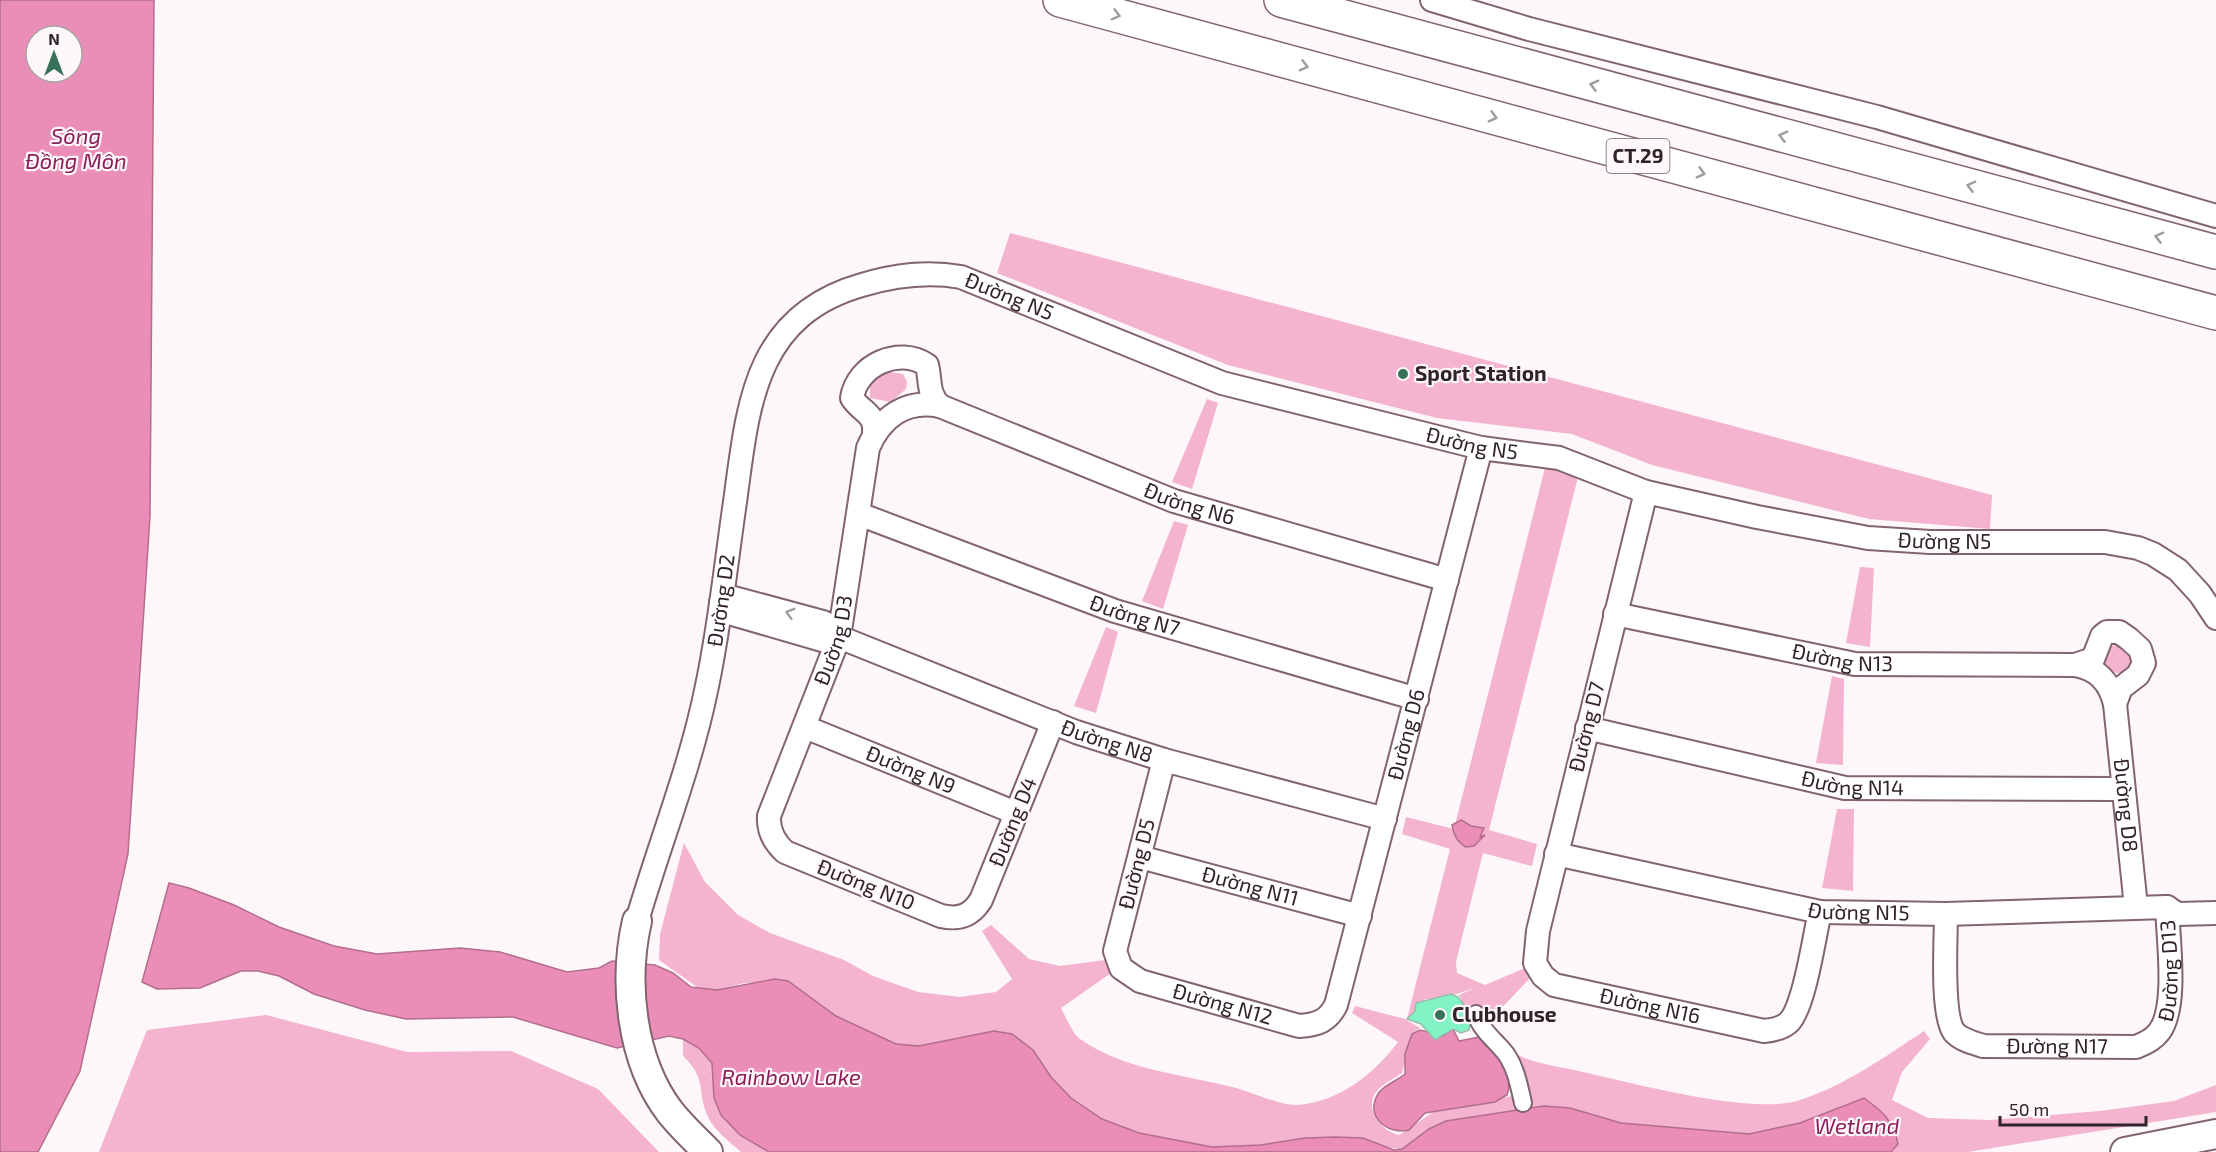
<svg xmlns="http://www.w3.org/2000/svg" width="2216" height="1152" viewBox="0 0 2216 1152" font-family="'Exo 2',sans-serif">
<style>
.green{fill:#f4b3ce}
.water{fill:#ea8db7;stroke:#b26e8c;stroke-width:1.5;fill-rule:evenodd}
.building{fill:#82f3c5;stroke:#9abbab;stroke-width:1.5}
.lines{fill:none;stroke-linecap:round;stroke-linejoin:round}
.pedestrian-casing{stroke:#826470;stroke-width:20}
.minor-casing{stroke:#826470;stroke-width:26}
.tertiary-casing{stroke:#826470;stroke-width:32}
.motorway-casing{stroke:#826470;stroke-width:36}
.pedestrian{stroke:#fff;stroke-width:16}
.minor{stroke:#fff;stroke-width:22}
.tertiary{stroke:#fff;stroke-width:28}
.motorway{stroke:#fff;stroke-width:33}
.oneway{stroke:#a29c9f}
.poi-dot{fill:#37715a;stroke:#fef7fa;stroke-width:2}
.labels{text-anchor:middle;stroke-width:4.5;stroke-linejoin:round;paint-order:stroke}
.shield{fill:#fef7fa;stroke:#6e6368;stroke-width:1.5}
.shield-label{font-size:20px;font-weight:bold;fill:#312429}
.street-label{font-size:21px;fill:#312429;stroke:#fef7fa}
.poi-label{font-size:21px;font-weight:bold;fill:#312429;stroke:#fef7fa;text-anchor:start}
.water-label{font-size:22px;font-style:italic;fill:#8b1f5a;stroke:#fef7fa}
</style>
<rect width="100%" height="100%" fill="#fef7fa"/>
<path class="green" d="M 1010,233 L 1992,495 L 1990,529 L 1869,519 L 1652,465 L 1572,434 L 1437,418 L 1228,365 L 997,273 Z
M 890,372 L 903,374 L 907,382 L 906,389 L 891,402 L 870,398 L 870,383 L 875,377 Z
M 1207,399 L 1218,403 L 1192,489 L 1172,482 Z
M 1548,456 L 1581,465 L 1489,830 L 1537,844 L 1532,866 L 1483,853 L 1456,962 L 1457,973 L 1485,985 L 1525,968 L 1531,977 L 1495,1015 L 1491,1030 C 1496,1036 1502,1046 1509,1050 C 1530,1064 1559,1066 1583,1072 C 1633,1083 1753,1116 1800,1100 C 1844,1086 1885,1057 1924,1031 L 1930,1039 L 1902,1072 L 1892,1100 L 1928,1118 L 1990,1120 L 2100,1111 L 2174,1101 L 2216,1085 L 2216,1112 L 1968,1152 L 1852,1152 L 1846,1105 L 1800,1123 L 1749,1134 L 1621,1123 L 1570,1108 L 1429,1129 L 1402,1149 L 1314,1138 L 1261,1145 L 1212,1147 L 1139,1133 L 1102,1119 L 1071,1098 L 1051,1077 L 1033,1050 L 1012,1034 L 994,1031 L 919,1046 L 896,1044 L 836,1016 L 788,981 L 744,983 L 717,990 L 697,987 L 659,960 L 660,934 L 684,843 L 705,882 L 738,915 L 770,933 L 844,960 L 873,976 L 918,992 L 960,997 L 996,992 L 1012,979 L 982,931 L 991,925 L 1029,959 L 1060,966 L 1105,960 L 1111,973 L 1061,1008 C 1066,1017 1072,1033 1080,1039 C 1124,1070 1181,1074 1232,1087 C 1249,1091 1281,1106 1297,1105 C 1339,1102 1374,1074 1398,1042 L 1352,1013 L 1355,1006 L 1405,1019 L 1420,1028 L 1412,1034 L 1402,1073 C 1395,1078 1388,1081 1382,1086 C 1360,1103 1378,1130 1399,1135 L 1435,1111 L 1512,1096 L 1493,1045 L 1474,1029 L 1459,995 L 1475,988 L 1444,998 L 1444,1004 L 1425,999 L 1407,1019 L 1450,849 L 1402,834 L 1406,817 L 1454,829 Z
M 1174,521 L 1188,525 L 1163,609 L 1142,601 Z
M 1860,567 L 1874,568 L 1870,647 L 1846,643 Z
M 1106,627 L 1118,632 L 1096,713 L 1074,706 Z
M2104 659a14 14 0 1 1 28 0a14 14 0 1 1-28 0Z
M 1832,676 L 1844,679 L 1843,765 L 1816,763 Z
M 1837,809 L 1854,809 L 1853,891 L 1822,888 Z
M 266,1015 L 407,1052 L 511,1051 L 598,1089 L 659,1152 L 99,1152 L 147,1030 Z
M 683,1039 L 699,1048 L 712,1063 L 714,1098 L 740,1135 L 769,1152 L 741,1152 C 730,1142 714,1130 708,1117 C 696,1091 708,1080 683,1056 Z"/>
<path class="water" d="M 0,0 L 154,0 L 150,516 L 128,854 L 80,1071 L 38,1152 L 0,1152 ZM 36,36 L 72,36 L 72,72 L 36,72 Z
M 1461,820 L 1471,826 L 1484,828 L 1480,837 L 1485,835 L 1474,846 L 1466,847 C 1457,842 1454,835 1452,825 Z
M 169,883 L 189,888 L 234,905 L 279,927 L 334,946 L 377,954 L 460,948 L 500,952 L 567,972 L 599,968 L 612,961 L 655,965 L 673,973 L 691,987 L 717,990 L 775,979 L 788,981 L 836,1016 L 896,1044 L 919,1046 L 994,1031 L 1012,1034 L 1033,1050 L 1051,1077 L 1071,1098 L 1102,1119 L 1139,1133 L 1212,1147 L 1261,1145 L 1305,1138 L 1336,1137 L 1363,1138 L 1394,1150 L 1402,1149 L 1429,1129 L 1446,1121 L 1544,1106 L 1570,1108 L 1621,1123 L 1749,1134 L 1800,1123 L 1864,1098 C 1882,1111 1894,1121 1898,1144 L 1891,1152 L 769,1152 L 740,1135 L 721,1115 L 714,1098 L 712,1063 L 699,1048 L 683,1039 L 669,1036 L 617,1048 L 513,1017 L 406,1019 L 365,1010 L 314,994 L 279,976 L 258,971 L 241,971 L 200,988 L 157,989 L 142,982 Z
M 1453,1029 L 1459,1041 L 1484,1036 C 1498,1051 1515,1073 1507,1095 L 1495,1102 L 1425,1113 L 1409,1130 C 1388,1135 1364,1117 1378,1094 C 1383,1085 1397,1081 1405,1074 L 1405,1054 L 1412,1034 L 1420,1030 L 1443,1036 Z"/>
<path class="building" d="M 1451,994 L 1458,997 L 1465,1006 L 1471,1020 L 1469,1030 L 1461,1033 L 1453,1029 L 1435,1040 L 1421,1024 L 1407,1019 L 1415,1011 L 1416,1003 Z"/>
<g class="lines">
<g class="pedestrian-casing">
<path id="pedestrian" d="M 1476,1014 C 1480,1028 1492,1038 1502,1049 C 1515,1063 1519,1085 1523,1103"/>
</g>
<g class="minor-casing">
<g id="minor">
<path d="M 1432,0 L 1529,29 L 1877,117 L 2216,216"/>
<path d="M 874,434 C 876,413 862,413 852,398 C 857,365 899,346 927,365 C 931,381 927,393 940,406"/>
<path id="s1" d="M 1646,492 L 1538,931 L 1535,963 L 1543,976 L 1554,985 L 1764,1031 C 1773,1030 1784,1028 1790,1021 C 1805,1003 1814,937 1820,912"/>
<path id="s2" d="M 859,514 L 1115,611 L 1417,699"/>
<path id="s3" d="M 721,603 L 734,598 L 823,622 L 835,628 L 839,637 L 1076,732 L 1164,760 L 1385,819"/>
<path d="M 721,603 L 729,613 L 822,640 L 831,642 L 839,637"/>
<path id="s4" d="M 1615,614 L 1855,664 L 2075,665 C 2097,668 2110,682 2115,704 L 2136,907"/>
<path d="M 2075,665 L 2093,659 L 2102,636 L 2107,632 L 2119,632 L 2129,639 L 2140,649 L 2144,663 L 2138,675 L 2121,688 L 2115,704"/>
<path id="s5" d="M 1053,722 L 981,900 C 971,916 959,920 941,916 L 785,852 C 774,842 768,831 769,816 L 839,637 L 868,448 C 881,417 906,399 940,406 L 1174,501 L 1447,580"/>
<path id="s6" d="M 805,727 L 1016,813"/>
<path id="s7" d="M 1587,728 L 1845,788 L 2122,789"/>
<path id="s8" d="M 1164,760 L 1115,951 L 1121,968 L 1140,981 L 1299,1026 C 1317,1025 1328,1021 1336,1005 L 1481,448"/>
<path id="s9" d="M 1556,854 L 1820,912 L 1946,914 L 2167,907 L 2177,914 L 2216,913"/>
<path id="s10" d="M 1140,857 L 1360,916"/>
<path id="s11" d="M 1946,914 C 1946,939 1941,1014 1954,1032 C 1961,1040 1974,1043 1983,1046 L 2136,1047 C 2144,1044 2153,1040 2159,1032 C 2178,1008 2168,938 2167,907"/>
<path id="s12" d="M 637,921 C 660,842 691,766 707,686 C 720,625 726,563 735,502 C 748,407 753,316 862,285 C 896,275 927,271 961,277 L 1222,383 L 1481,448 L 1559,458 L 1646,492 L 1757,517 L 1868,538 L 1930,542 L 2105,542 L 2138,548 L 2153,554 L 2178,570 L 2200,594 L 2216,618"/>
</g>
</g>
<g class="tertiary-casing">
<path id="tertiary" d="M 637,921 C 623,982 631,1061 670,1112 C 681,1126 695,1139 708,1152
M 2125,1152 L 2216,1134"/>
</g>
<g class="motorway-casing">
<path id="motorway" d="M 1060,0 L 2216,313
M 1281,0 L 2216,252"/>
</g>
<use href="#pedestrian" class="pedestrian"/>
<use href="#minor" class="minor"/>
<use href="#tertiary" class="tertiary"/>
<use href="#motorway" class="motorway"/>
</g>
<defs><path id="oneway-chevron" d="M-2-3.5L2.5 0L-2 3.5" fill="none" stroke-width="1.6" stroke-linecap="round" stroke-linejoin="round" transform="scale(1.5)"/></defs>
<g class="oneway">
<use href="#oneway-chevron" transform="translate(1116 15) rotate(15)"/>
<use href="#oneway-chevron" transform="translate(1304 66) rotate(15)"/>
<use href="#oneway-chevron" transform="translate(1594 85) rotate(-165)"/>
<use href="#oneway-chevron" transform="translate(1493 117) rotate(15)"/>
<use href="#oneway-chevron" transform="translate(1783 136) rotate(-165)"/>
<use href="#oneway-chevron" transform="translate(1701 173) rotate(15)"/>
<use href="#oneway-chevron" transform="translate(1971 186) rotate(-165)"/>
<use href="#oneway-chevron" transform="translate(2159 237) rotate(-165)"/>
<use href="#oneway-chevron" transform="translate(790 613) rotate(-164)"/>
</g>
<g class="poi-dot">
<circle cx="1403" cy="374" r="6"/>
<circle cx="1440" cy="1015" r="6"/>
</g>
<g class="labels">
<rect class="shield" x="1606.5" y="139" width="63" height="34" rx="4.5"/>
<g class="shield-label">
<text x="1638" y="163">CT.29</text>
</g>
<g class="street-label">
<text dy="7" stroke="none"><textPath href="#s12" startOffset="855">Đường N5</textPath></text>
<text dy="7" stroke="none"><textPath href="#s12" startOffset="1342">Đường N5</textPath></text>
<text dy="7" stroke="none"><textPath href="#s5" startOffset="1191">Đường N6</textPath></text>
<text dy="7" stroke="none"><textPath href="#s12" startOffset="1827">Đường N5</textPath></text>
<text dy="7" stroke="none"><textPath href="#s12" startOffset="332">Đường D2</textPath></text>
<text dy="7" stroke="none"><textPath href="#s2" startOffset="294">Đường N7</textPath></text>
<text dy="7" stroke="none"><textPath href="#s5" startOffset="636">Đường D3</textPath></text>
<text dy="7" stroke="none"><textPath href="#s4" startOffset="232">Đường N13</textPath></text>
<text transform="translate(1587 727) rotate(-76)" y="7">Đường D7</text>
<text dy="7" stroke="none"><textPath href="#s8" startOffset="728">Đường D6</textPath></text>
<text dy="7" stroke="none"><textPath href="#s3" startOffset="417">Đường N8</textPath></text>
<text dy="7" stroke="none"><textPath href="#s6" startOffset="114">Đường N9</textPath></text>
<text dy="7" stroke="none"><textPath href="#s7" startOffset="272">Đường N14</textPath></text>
<text dy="7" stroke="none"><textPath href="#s4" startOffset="627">Đường D8</textPath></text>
<text transform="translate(1013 822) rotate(-68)" y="7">Đường D4</text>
<text transform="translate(1137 864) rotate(-76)" y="7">Đường D5</text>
<text transform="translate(866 885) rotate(22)" y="7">Đường N10</text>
<text dy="7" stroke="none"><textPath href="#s10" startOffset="114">Đường N11</textPath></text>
<text dy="7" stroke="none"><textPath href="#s9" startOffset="309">Đường N15</textPath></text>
<text dy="7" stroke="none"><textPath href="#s11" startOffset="396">Đường D13</textPath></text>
<text dy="7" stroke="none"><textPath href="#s8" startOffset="324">Đường N12</textPath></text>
<text dy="7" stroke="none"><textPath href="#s1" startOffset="612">Đường N16</textPath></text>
<text dy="7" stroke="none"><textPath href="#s11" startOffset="226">Đường N17</textPath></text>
</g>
<g class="poi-label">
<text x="1415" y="381">Sport Station</text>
<text x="1452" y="1022">Clubhouse</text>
</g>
<g class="water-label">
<text x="76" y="144">Sông<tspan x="76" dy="25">Đồng Môn</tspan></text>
<text x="791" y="1085">Rainbow Lake</text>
<text x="1857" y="1134">Wetland</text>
</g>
</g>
<g transform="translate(54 54)"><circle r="28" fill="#fef7fa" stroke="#aca3a6" stroke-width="1.5"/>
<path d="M0-4.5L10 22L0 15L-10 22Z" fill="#37715a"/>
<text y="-9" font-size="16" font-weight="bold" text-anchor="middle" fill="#312429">N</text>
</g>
<path d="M2000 1116v9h146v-9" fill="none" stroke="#312429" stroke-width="3"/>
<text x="2009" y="1116" font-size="18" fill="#312429" stroke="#fef7fa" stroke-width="4.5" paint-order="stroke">50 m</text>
</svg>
